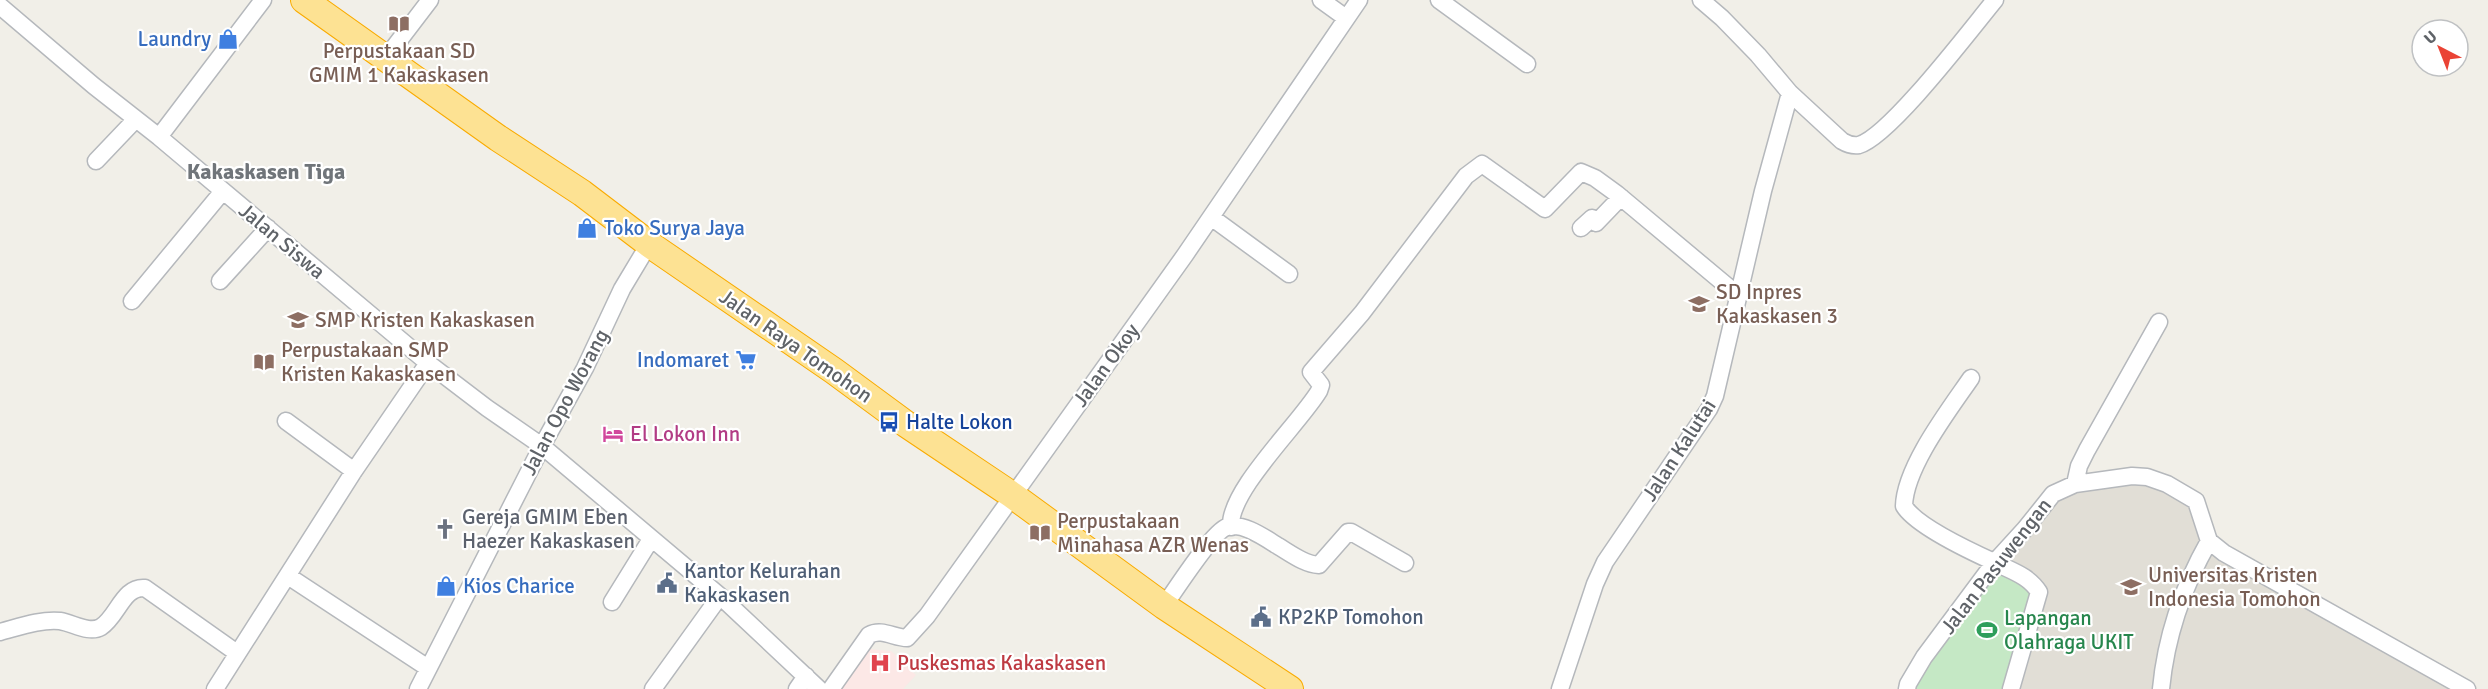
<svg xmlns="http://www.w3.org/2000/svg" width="2488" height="689" viewBox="0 0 2488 689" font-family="Signika,sans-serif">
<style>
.education{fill:#e1ded6}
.medical{fill:#fce8e6}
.green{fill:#c5e8c5}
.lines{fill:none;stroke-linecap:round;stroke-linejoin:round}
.minor-casing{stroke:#b5b8bc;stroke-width:19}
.highway-casing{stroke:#f9ab00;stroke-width:28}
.minor{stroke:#fff;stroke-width:16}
.highway{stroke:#fde293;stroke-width:26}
.labels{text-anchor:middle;stroke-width:4.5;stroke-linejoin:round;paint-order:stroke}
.shop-label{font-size:21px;fill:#366cbe;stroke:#fff;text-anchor:end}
.education-label{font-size:21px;fill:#785e54;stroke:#fff;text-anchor:start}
.street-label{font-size:21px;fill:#5f6368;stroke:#fff}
.transit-label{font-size:21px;fill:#164399;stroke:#fff;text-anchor:start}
.hotel-label{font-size:21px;fill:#b23c85;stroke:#fff;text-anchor:start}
.worship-label{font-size:21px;fill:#5b616d;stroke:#fff;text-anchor:start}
.service-label{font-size:21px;fill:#4e5e75;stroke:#fff;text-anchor:start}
.leisure-label{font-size:21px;fill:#27864d;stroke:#fff;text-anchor:start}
.health-label{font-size:21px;fill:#be3a42;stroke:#fff;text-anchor:start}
.neighbourhood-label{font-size:22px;font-weight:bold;fill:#70757a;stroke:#fff}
</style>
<rect width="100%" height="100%" fill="#f1efe8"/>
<path class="education" d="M 2132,476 L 2196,501 L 2209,541 L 2467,689 L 1908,689 L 2053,494 Z"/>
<path class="medical" d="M 868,649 L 891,651 L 916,675 L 903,689 L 836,689 Z"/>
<path class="green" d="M 1994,563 L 2033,582 L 2011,689 L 1907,689 Z"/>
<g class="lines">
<g class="minor-casing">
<path id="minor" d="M 1321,0 L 1346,18
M 1439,0 L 1527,64
M 1701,0 L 1722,18 L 1758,55 L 1790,93 L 1842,141 C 1847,144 1852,146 1859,145 C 1890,136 1971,29 1995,0
M 0,6 L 94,86 L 159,137 L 428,363 L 487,408 L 542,446 L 720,596 L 819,689
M 385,59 L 430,0
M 159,137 L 263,0
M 96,161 L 136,119
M 1211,217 L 1289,274
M 1581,228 L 1592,218 L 1596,223 L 1621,197
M 220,281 L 268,228
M 132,301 L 223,191
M 1971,378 C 1949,410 1905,467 1904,506 C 1916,526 1972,552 1994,562 C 2011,571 2028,575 2039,592 L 2011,689
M 286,421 L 354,471
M 2075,484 L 2079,466 L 2087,450 L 2159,322
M 1231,527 C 1228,491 1300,423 1319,391 L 1321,385 L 1311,372 L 1362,313 L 1466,176 L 1482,164 L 1545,209 L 1581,172 L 1595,178 L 1617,194 L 1739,296
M 288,576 L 428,668
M 612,602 L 651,539
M 1164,606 C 1174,592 1213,531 1227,527 C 1243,522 1265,538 1278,546 C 1290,553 1304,564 1319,565 L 1348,532 L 1351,532 L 1405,563
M 0,632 C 19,627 41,619 60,621 C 73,623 89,634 101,627 C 118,616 123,586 145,588 L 237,653
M 215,689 L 354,471 L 428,363
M 418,689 L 542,446 L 585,368 L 622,289 L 649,244
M 653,689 L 720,596
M 797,689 L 806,676
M 831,689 L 869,635 C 882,628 894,638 907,638 L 927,616 L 1185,255 L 1359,0
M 1560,689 L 1595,584 L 1605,562 L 1709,409 L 1715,396 L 1763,191 L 1790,93
M 1907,689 L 1908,684 L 1924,657 L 1994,563 L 2025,529 L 2053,494 L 2075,484 L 2132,476 L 2147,477 L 2167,484 L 2196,501 L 2209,541 L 2224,553 L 2467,689
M 2161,689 C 2166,636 2183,587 2209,541"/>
</g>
<g class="highway-casing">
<path id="highway" d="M 304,0 L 498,138 L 582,193 L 649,244 L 834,371 L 906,424 L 1012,495 L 1164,606 L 1290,689"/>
</g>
<use href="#minor" class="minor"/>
<use href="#highway" class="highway"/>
</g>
<defs>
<g id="library-bare" transform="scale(1.62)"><path d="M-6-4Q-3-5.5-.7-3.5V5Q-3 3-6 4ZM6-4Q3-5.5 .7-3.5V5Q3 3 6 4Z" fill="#8d6e63" stroke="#fff" stroke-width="2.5" paint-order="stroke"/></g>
<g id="shop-bare" transform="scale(1.62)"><path d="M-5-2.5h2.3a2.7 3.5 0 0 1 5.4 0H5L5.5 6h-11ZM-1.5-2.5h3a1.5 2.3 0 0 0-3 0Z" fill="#3f7fe0" stroke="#fff" stroke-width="2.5" paint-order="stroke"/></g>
<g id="school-bare" transform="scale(1.62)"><path d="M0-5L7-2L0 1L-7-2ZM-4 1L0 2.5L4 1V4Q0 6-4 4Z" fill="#8d6e63" stroke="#fff" stroke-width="2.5" paint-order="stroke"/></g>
<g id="supermarket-bare" transform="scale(1.62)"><path d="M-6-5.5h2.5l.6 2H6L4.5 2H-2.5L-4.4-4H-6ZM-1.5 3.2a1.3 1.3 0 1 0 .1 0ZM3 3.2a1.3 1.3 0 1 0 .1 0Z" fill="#3f7fe0" stroke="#fff" stroke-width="2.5" paint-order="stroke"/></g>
<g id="bus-bare" transform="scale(1.62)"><path d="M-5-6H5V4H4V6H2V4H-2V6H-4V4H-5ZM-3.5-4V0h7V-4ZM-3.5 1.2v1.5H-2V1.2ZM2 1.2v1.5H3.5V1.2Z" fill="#1a4fb4" stroke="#fff" stroke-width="2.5" paint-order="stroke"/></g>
<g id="hotel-bare" transform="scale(1.62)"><path d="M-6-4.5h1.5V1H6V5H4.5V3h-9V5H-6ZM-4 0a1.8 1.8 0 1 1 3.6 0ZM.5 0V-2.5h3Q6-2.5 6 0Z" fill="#d1479c" stroke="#fff" stroke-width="2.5" paint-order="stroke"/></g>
<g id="church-bare" transform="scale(1.62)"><path d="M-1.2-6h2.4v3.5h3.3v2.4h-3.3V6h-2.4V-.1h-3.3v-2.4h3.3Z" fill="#6b7280" stroke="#fff" stroke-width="2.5" paint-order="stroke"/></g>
<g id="civic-bare" transform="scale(1.62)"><path d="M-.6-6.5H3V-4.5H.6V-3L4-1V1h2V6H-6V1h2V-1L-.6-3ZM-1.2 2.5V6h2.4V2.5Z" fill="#5c6f8a" stroke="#fff" stroke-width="2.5" paint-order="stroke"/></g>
<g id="university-bare" transform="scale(1.62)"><path d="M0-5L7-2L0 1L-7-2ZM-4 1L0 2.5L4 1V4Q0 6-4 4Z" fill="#8d6e63" stroke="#fff" stroke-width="2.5" paint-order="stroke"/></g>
<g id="stadium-bare" transform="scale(1.62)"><path d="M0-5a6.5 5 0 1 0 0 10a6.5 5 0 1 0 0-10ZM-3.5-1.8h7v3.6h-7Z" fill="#2e9e5b" stroke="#fff" stroke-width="2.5" paint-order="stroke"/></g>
<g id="hospital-bare" transform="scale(1.62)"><path d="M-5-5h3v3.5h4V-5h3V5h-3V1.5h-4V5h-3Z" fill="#e0444e" stroke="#fff" stroke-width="2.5" paint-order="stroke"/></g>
</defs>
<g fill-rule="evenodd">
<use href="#library-bare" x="399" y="24"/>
<use href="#shop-bare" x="228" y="39"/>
<use href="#shop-bare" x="587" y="228"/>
<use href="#school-bare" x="1699" y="304"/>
<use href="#school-bare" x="298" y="320"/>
<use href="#supermarket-bare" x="746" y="360"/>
<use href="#library-bare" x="264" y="362"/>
<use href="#bus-bare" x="889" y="422"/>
<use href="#hotel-bare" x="613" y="434"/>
<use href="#church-bare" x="445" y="529"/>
<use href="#library-bare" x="1040" y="533"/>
<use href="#civic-bare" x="667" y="583"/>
<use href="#shop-bare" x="446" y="586"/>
<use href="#university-bare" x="2131" y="587"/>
<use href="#civic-bare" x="1261" y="617"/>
<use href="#stadium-bare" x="1987" y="630"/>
<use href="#hospital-bare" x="880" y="663"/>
</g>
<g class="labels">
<g class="shop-label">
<text x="211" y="46">Laundry</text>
<text x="604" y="235" text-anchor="start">Toko Surya Jaya</text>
<text x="729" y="367">Indomaret</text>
<text x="463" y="593" text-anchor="start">Kios Charice</text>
</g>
<g class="education-label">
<text x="399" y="58" text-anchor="middle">Perpustakaan SD<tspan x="399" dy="24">GMIM 1 Kakaskasen</tspan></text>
<text x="1716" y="299">SD Inpres<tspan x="1716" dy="24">Kakaskasen 3</tspan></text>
<text x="315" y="327">SMP Kristen Kakaskasen</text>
<text x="281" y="357">Perpustakaan SMP<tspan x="281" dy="24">Kristen Kakaskasen</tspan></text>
<text x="1057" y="528">Perpustakaan<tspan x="1057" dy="24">Minahasa AZR Wenas</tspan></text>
<text x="2148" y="582">Universitas Kristen<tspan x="2148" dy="24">Indonesia Tomohon</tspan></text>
</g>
<g class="street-label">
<text transform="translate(282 241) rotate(40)" y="7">Jalan Siswa</text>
<text transform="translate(796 346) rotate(35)" y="7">Jalan Raya Tomohon</text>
<text transform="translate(1106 365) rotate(-54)" y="7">Jalan Okoy</text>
<text transform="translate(565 402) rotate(-62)" y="7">Jalan Opo Worang</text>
<text transform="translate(1679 450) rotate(-57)" y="7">Jalan Kalutai</text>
<text transform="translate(1996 566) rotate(-52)" y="7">Jalan Pasuwengan</text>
</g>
<g class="transit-label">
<text x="906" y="429">Halte Lokon</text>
</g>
<g class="hotel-label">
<text x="630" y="441">El Lokon Inn</text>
</g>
<g class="worship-label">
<text x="462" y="524">Gereja GMIM Eben<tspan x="462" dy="24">Haezer Kakaskasen</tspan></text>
</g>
<g class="service-label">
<text x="684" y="578">Kantor Kelurahan<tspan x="684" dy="24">Kakaskasen</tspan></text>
<text x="1278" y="624">KP2KP Tomohon</text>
</g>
<g class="leisure-label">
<text x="2004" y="625">Lapangan<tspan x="2004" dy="24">Olahraga UKIT</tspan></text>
</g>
<g class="health-label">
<text x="897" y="670">Puskesmas Kakaskasen</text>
</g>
<g class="neighbourhood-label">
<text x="266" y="179">Kakaskasen Tiga</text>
</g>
</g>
<g transform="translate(2440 48) rotate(318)"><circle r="28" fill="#ffffff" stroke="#bfc1c3" stroke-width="1.5"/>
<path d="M0-4.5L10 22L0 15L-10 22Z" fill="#ea4335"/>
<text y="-9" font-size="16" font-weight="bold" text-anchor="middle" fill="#5f6368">U</text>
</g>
</svg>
